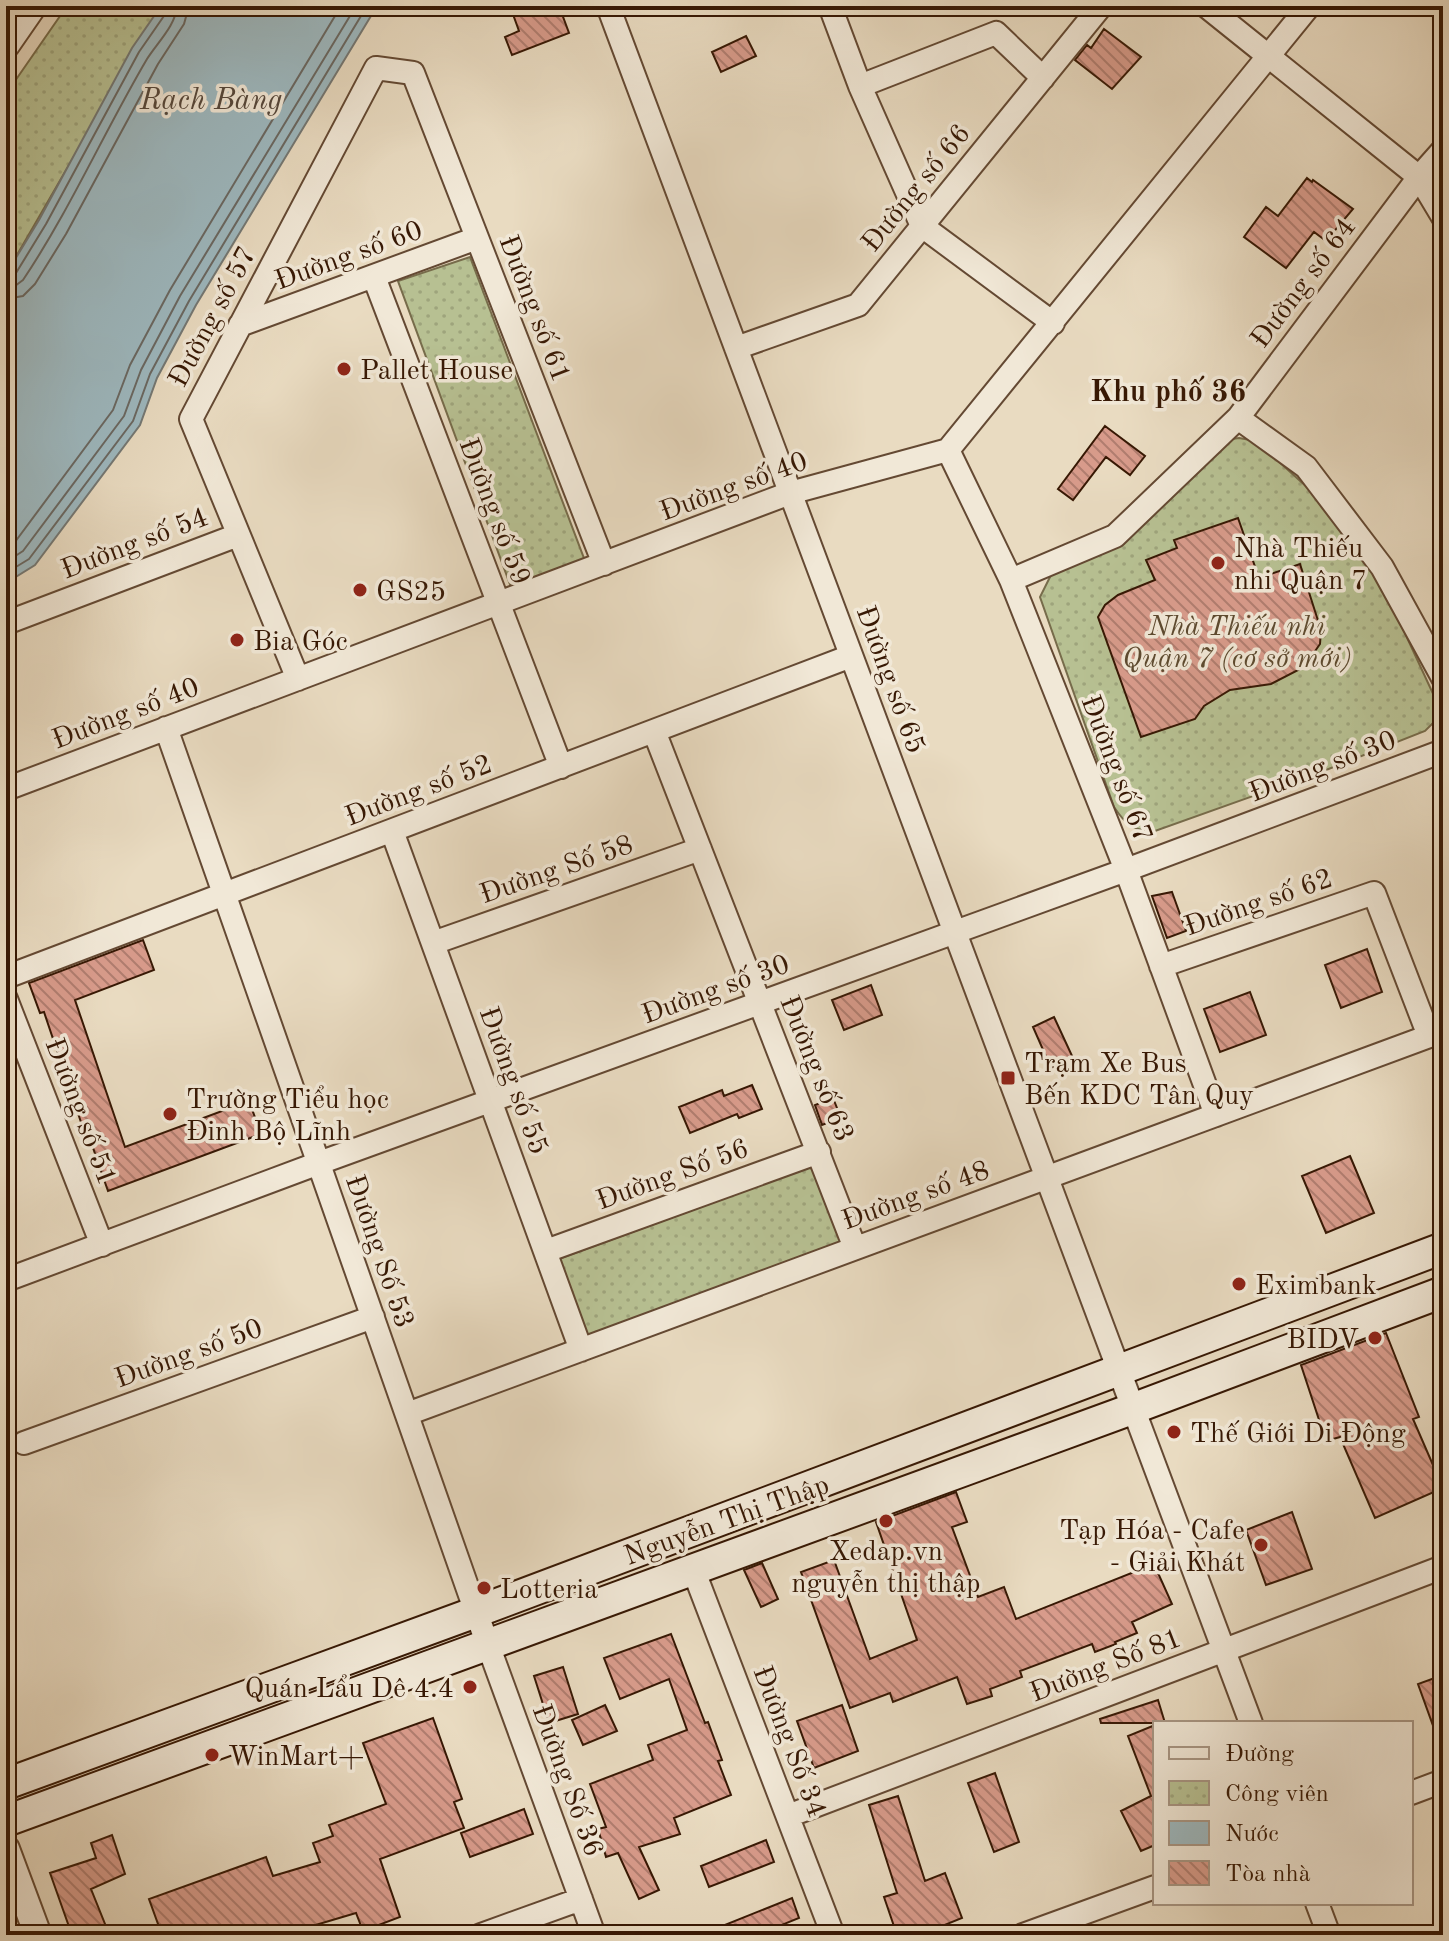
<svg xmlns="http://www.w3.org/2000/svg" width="1449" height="1941" viewBox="0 0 1449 1941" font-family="'Old Standard TT',serif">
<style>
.park{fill:url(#park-dots);stroke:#776c4b;stroke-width:2}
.water{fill:#9db8bf;stroke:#747874;stroke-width:2}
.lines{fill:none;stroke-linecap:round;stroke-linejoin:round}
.shore{stroke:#6a6862;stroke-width:2}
.building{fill:url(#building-back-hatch);stroke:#371804;stroke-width:2}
.minor-casing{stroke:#644933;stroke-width:26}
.tertiary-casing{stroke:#644933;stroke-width:30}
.secondary-casing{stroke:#371804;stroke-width:34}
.minor{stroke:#f1e8d7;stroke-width:22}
.tertiary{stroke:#f1e8d7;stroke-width:26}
.secondary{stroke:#f1e8d7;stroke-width:30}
.poi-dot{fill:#8f2418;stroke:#f1e8d7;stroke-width:3}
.labels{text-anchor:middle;stroke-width:7;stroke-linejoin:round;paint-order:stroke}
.street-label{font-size:28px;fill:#371804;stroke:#f1e8d7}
.poi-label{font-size:28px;fill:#371804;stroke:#f1e8d7;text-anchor:start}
.park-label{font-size:28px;font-style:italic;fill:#5d4a2f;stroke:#f1e8d7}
.water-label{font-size:30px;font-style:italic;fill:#56483c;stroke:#f1e8d7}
.neighbourhood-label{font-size:30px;font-weight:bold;fill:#371804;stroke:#f1e8d7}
</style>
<defs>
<pattern id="park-dots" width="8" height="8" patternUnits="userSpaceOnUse" patternTransform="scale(2)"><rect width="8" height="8" fill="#b7c092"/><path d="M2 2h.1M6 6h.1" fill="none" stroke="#9ea47c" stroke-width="1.8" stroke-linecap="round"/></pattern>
<pattern id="building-back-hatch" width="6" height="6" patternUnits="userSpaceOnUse" patternTransform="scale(2)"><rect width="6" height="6" fill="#d89b8b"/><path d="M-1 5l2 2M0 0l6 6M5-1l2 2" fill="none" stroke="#b07d6f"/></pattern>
</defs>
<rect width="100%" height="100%" fill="#e9dbc1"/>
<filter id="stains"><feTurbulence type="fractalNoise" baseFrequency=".0025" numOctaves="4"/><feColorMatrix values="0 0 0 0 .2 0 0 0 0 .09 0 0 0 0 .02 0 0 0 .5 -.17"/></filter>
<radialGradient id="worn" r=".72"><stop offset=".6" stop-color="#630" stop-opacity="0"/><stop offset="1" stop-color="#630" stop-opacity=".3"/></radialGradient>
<path class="park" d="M 67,6 L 161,6 L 6,274 L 6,94 Z
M 470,257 L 585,561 L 511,587 L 398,281 Z
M 1239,438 L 1256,441 L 1319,498 L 1384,588 L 1435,698 L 1434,722 L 1425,731 L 1326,770 L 1155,831 C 1133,831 1126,825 1114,807 L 1040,597 L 1052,573 L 1225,440 Z
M 815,1165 L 845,1244 L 584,1338 L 553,1261 Z"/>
<path class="water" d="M 161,6 L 377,6 L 196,305 L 157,378 L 140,425 L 35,565 L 6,583 L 6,274 L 39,220 L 132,48 Z"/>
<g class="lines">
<path class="shore" d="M 6,277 L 16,273 L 46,224 L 139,52 L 166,13 L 167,6
M 6,287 L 15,286 L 23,280 C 70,210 104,132 147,59 C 157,43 176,25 177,6
M 6,299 L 23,296 L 35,284 L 66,234 L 158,64 L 184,24 L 189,6
M 6,548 L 15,542 L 113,410 L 130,365 L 170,290 L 341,6
M 6,562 L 23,551 L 124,416 L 141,370 L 180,296 L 356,6
M 6,573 L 29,559 L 133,421 L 150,374 L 189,301 L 367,6"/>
</g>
<path class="building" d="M 510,6 L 559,6 L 569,33 L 512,55 L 505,37 L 519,31 Z
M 1104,29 L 1141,57 L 1112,89 L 1075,60 L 1087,45 L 1091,48 Z
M 746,36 L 756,56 L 721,72 L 712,52 Z
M 1307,178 L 1312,182 L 1313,180 L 1353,209 L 1326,241 L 1314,232 L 1286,268 L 1244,237 L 1266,207 L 1278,216 Z
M 1105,426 L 1145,456 L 1130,475 L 1106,457 L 1073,500 L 1058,489 Z
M 1238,518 L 1259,578 L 1300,564 L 1321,630 L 1320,644 L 1304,667 L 1271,684 L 1230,690 L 1204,706 L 1195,719 L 1141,737 L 1098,617 L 1105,605 L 1118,595 L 1155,580 L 1146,560 L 1177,548 L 1174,540 Z
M 1172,892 L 1186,931 L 1167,938 L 1152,896 Z
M 143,940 L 154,970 L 75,1000 L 125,1147 L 249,1101 L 261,1134 L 108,1191 L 92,1145 L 89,1146 L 44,1012 L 40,1013 L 29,983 Z
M 1367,949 L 1382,992 L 1341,1008 L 1325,965 Z
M 871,985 L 882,1015 L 844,1030 L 832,1000 Z
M 1250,992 L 1266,1035 L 1220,1052 L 1204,1009 Z
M 1054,1017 L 1073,1058 L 1051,1068 L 1033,1027 Z
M 752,1085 L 762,1109 L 739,1118 L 737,1114 L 690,1133 L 679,1107 L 722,1090 L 724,1096 Z
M 833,1098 L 841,1118 L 822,1125 L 815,1105 Z
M 1350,1156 L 1374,1213 L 1326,1233 L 1302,1176 Z
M 1386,1333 L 1419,1417 L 1413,1419 L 1443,1488 L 1375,1518 L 1340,1437 L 1326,1441 L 1301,1365 Z
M 956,1492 L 967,1522 L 952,1527 L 978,1597 L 1004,1587 L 1016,1619 L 1154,1564 L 1172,1604 L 1132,1622 L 1137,1633 L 1115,1642 L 1116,1644 L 1095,1652 L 1092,1644 L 1020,1671 L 1022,1677 L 990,1689 L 992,1696 L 967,1704 L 957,1677 L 893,1702 L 890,1693 L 850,1708 L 801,1572 L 834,1560 L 870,1659 L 917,1640 L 876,1522 Z
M 1292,1512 L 1312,1569 L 1266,1585 L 1246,1530 Z
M 762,1563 L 778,1599 L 761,1607 L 744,1570 Z
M 671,1634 L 705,1723 L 708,1722 L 722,1760 L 718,1761 L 731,1795 L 674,1818 L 680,1834 L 639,1847 L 659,1890 L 639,1899 L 618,1853 L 606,1857 L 598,1829 L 606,1827 L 590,1784 L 653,1760 L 648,1745 L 687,1730 L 669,1679 L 620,1699 L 604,1658 Z
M 563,1667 L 578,1714 L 549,1723 L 534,1676 Z
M 1443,1675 L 1443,1744 L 1440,1745 L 1418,1684 Z
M 1158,1700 L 1165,1723 L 1101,1723 L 1100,1719 Z
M 605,1705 L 617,1731 L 583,1745 L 572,1720 Z
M 842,1705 L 858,1751 L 814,1768 L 797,1721 Z
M 433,1718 L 462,1799 L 454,1802 L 464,1828 L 380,1859 L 400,1917 L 363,1931 L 356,1913 L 282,1935 L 162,1935 L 149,1899 L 266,1857 L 273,1876 L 320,1862 L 313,1843 L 333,1836 L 329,1825 L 386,1804 L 363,1743 Z
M 1155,1725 L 1155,1845 L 1141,1851 L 1121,1811 L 1151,1796 L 1128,1736 Z
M 995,1773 L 1019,1842 L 994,1852 L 968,1783 Z
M 898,1796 L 925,1881 L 945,1873 L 962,1918 L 937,1928 L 939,1935 L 897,1935 L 884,1897 L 897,1893 L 869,1805 Z
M 524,1809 L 533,1834 L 470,1857 L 461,1833 Z
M 112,1835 L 125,1874 L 91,1889 L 107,1929 L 92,1935 L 72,1935 L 50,1873 L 96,1858 L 91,1843 Z
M 766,1840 L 774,1862 L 709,1887 L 701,1866 Z
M 792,1898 L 799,1918 L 757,1935 L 700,1935 Z"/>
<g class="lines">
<g class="minor-casing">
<path id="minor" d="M 608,6 L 1251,1723
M 830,6 L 860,86 L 922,226 L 1053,323
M 1206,6 L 1419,177 L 1443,217
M 860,86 L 996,33 L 1043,78
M 374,277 L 561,767
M 240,325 L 477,238
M 736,348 L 858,305 L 1101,6
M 1238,418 L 1306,467 L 1382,567 L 1443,678
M 948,450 L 1011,580 L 1126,870 L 1216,1115
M 1011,580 L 1115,536 L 1238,418 L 1419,177 L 1443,150
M 6,623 L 238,535
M 298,679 L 191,419 L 376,68 L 413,73 L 604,564
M 166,728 L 476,1612 L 594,1935
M 654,731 L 855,1248
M 6,789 L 790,493 L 948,450 L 1309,6
M 392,831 L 581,1350
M 433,943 L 700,849
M 1161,966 L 1374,893 L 1429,1036
M 6,977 L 851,656
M 6,999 L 102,1245
M 546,1251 L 819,1152
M 6,1280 L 319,1163 L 1126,870 L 1443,751
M 407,1414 L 1443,1031
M 24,1443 L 373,1317
M 693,1569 L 833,1935
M 1411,1793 L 1443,1781
M 788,1816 L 1443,1567
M 1317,1903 L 1329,1935
M 481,1935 L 581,1899
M 1023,1935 L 1155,1887"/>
</g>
<g class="tertiary-casing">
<path id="tertiary" d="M 6,45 L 33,6
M 6,1849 L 38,1935"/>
</g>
<g class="secondary-casing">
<path id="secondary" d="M 6,1784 L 476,1612 L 1443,1248
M 6,1821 L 1132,1409 L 1443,1292"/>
</g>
<use href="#minor" class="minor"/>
<use href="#tertiary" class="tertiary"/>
<use href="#secondary" class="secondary"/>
</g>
<g class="poi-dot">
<circle cx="344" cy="369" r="8"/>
<circle cx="1218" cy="563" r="8"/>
<circle cx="360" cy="590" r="8"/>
<circle cx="237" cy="640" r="8"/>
<rect x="1000" y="1070" width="16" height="16" rx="4"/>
<circle cx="170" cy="1114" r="8"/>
<circle cx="1239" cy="1284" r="8"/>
<circle cx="1375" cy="1338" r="8"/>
<circle cx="1174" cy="1432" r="8"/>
<circle cx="886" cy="1521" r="8"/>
<circle cx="1261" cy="1545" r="8"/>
<circle cx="484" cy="1588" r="8"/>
<circle cx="470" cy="1687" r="8"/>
<circle cx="212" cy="1755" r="8"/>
</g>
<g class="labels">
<g class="street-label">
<text transform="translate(915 187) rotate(-51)" y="10">Đường số 66</text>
<text transform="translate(348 254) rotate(-20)" y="10">Đường số 60</text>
<text transform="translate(1302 282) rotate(-53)" y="10">Đường số 64</text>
<text transform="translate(536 308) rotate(69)" y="10">Đường số 61</text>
<text transform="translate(211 316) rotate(-62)" y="10">Đường số 57</text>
<text transform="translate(733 485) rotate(-20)" y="10">Đường số 40</text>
<text transform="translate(496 511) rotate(69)" y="10">Đường số 59</text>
<text transform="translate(134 542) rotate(-21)" y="10">Đường số 54</text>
<text transform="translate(892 679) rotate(70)" y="10">Đường số 65</text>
<text transform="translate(125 712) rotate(-21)" y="10">Đường số 40</text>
<text transform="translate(1322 765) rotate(-21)" y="10">Đường số 30</text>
<text transform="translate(1118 768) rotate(69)" y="10">Đường số 67</text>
<text transform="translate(418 789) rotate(-21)" y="10">Đường số 52</text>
<text transform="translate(556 868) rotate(-19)" y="10">Đường Số 58</text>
<text transform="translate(1258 901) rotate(-19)" y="10">Đường số 62</text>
<text transform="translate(715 988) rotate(-20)" y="10">Đường số 30</text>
<text transform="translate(818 1068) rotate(68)" y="10">Đường số 63</text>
<text transform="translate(515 1080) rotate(70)" y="10">Đường số 55</text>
<text transform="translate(82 1111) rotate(69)" y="10">Đường số 51</text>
<text transform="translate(672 1173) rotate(-20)" y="10">Đường Số 56</text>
<text transform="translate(915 1194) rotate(-20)" y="10">Đường số 48</text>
<text transform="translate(381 1251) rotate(71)" y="10">Đường Số 53</text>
<text transform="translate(188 1352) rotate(-20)" y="10">Đường số 50</text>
<text transform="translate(726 1519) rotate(-20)" y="10">Nguyễn Thị Thập</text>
<text transform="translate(1105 1664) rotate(-21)" y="10">Đường Số 81</text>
<text transform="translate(791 1741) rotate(69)" y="10">Đường Số 34</text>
<text transform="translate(569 1780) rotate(70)" y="10">Đường Số 36</text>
</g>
<g class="poi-label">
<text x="360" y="379">Pallet House</text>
<text x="1234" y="557">Nhà Thiếu<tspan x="1234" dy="32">nhi Quận 7</tspan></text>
<text x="376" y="600">GS25</text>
<text x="253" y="650">Bia Góc</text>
<text x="1024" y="1072">Trạm Xe Bus<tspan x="1024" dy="32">Bến KDC Tân Quy</tspan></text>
<text x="186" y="1108">Trường Tiểu học<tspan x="186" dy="32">Đinh Bộ Lĩnh</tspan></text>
<text x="1255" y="1294">Eximbank</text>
<text x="1359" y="1348" text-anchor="end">BIDV</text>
<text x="1190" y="1442">Thế Giới Di Động</text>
<text x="1245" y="1539" text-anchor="end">Tạp Hóa - Cafe<tspan x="1245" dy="32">- Giải Khát</tspan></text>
<text x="886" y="1560" text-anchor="middle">Xedap.vn<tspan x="886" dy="32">nguyễn thị thập</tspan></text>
<text x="500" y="1598">Lotteria</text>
<text x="454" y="1697" text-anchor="end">Quán Lẩu Dê 4.4</text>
<text x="228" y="1765">WinMart+</text>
</g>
<g class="park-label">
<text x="1237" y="635">Nhà Thiếu nhi<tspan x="1237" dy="32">Quận 7 (cơ sở mới)</tspan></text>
</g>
<g class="water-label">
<text x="211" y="109">Rạch Bàng</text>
</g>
<g class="neighbourhood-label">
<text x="1168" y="401">Khu phố 36</text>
</g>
</g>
<rect width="1449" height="1941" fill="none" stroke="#e9dbc1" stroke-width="32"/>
<rect x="8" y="8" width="1433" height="1925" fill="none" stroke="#371804" stroke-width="4"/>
<rect x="16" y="16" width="1417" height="1909" fill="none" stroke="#371804" stroke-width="2"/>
<rect x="1153" y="1721" width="260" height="184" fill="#f1e8d7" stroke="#a79583" stroke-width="2"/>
<rect x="1169" y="1747" width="40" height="12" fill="#f1e8d7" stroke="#a79583" stroke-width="2"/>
<text x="1225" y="1761" font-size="24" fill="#371804">Đường</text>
<rect x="1169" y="1781" width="40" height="24" fill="url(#park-dots)" stroke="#a79583" stroke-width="2"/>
<text x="1225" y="1801" font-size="24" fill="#371804">Công viên</text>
<rect x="1169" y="1821" width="40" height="24" fill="#9db8bf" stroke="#a79583" stroke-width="2"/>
<text x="1225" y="1841" font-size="24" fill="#371804">Nước</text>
<rect x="1169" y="1861" width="40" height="24" fill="url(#building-back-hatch)" stroke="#a79583" stroke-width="2"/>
<text x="1225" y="1881" font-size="24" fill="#371804">Tòa nhà</text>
<rect width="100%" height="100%" filter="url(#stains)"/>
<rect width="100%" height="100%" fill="url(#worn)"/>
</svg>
